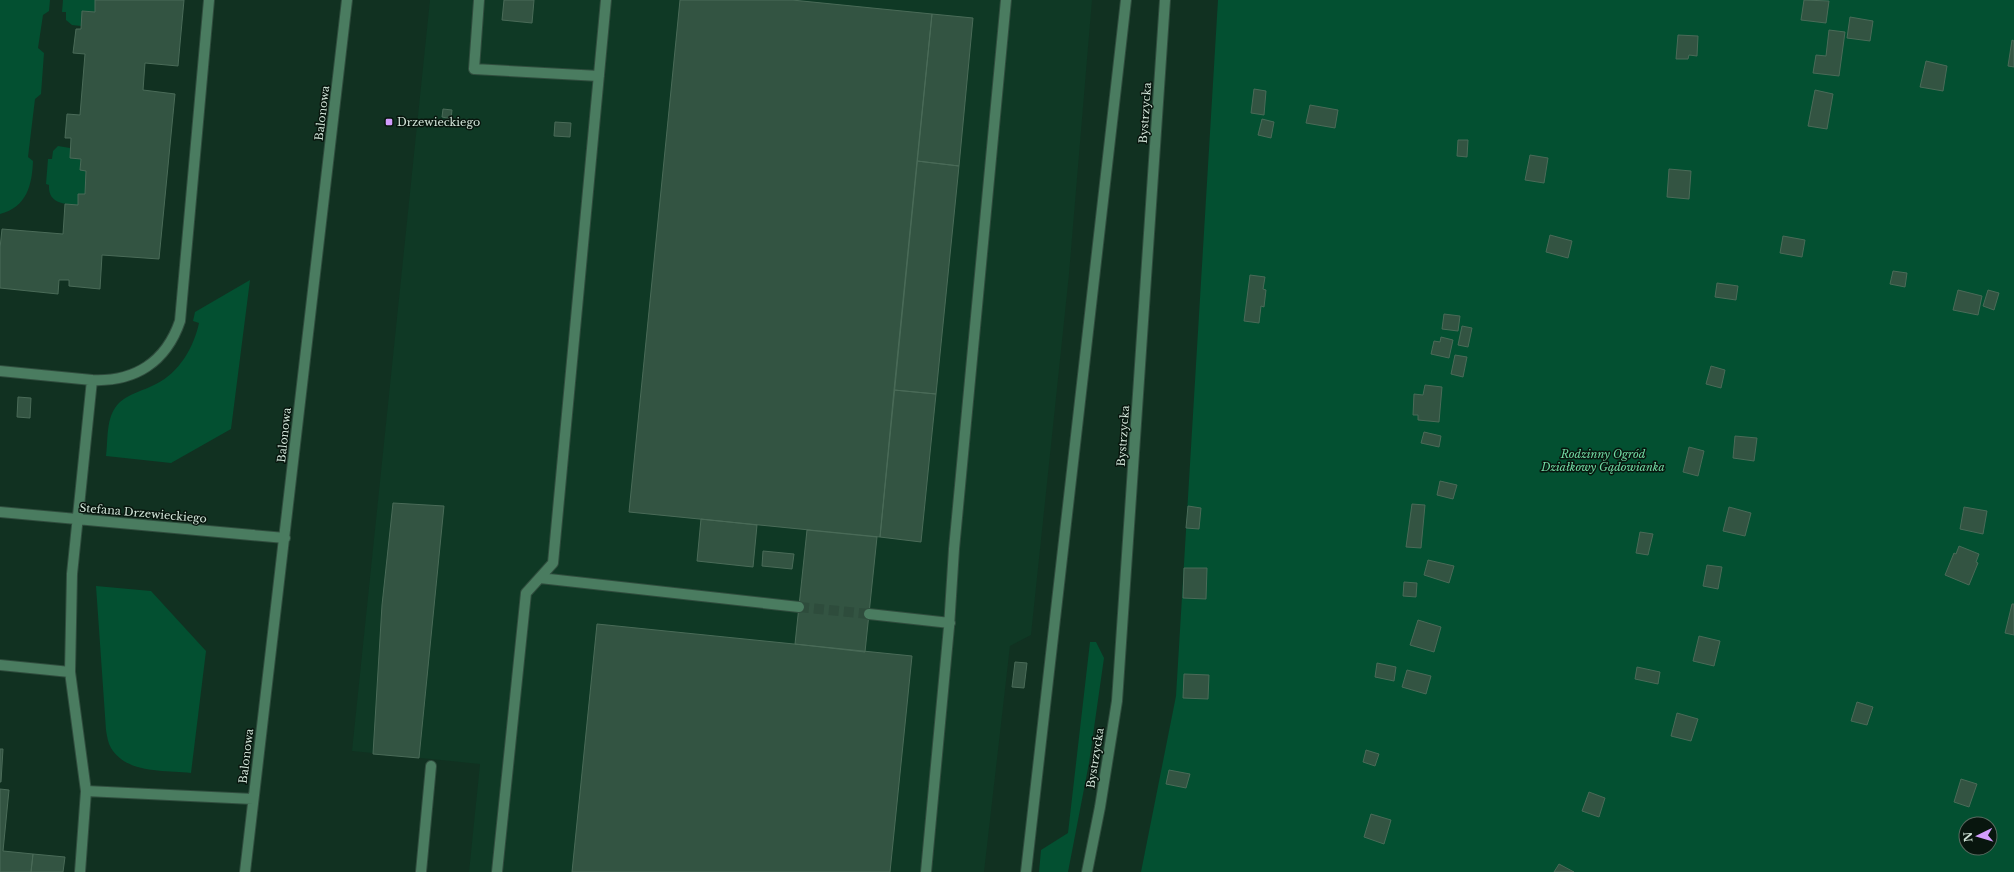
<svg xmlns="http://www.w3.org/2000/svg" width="2014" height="872" viewBox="0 0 2014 872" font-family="'Libre Baskerville',serif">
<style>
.built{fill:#0f3925}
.green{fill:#035031;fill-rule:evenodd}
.building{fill:#335442;stroke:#4a6b58}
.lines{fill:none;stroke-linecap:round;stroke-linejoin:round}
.minor-tunnel{stroke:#2e4c3c;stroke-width:10;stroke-dasharray:10 5;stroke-linecap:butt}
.minor-casing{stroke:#304d3e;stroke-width:12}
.minor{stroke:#4a7c60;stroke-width:10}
.poi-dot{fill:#d29dfd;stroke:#08160e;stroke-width:1.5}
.labels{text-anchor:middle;stroke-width:3;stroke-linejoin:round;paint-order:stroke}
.street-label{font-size:11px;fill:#d0e3d7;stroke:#08160e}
.poi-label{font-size:11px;fill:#d0e3d7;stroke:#08160e;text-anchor:start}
.park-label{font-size:11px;font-style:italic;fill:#71daa3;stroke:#08160e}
</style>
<rect width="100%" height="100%" fill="#113121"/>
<path class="built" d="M 430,0 L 1092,0 L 1069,274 L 1031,635 L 1010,646 L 984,872 L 469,872 L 480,764 L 352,751 Z"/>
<path class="green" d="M 0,0 L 50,0 L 49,11 L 43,15 L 38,48 L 44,53 L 41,94 L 35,99 L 28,157 L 33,161 C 32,185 27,207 0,214 Z
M 63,0 L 103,0 L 95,0 L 95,12 L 82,11 L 81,26 L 72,25 L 66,20 L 66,12 L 62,12 Z
M 1218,0 L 2014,0 L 2014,872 L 1141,872 L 1176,696 ZM 1966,824 L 1990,824 L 1990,848 L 1966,848 Z
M 58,146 L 70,148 L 70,158 L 81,159 L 80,170 L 86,171 L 85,194 L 78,194 L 78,205 C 63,204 48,203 49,185 L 46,184 L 48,159 L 52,159 L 53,151 Z
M 250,280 L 231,429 L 171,463 L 106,456 C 108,442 106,421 115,408 C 123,395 143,391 156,384 C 179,373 194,347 199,323 L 193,321 L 195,312 Z
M 96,586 L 151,591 L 206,651 L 191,773 C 164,770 127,774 111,748 C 108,743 107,736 106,730 Z
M 1090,642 L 1096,642 L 1104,658 L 1089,763 L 1068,872 L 1039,872 L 1041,850 L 1068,833 Z"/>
<path class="building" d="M 95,0 L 184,0 L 178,66 L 145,63 L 143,90 L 175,94 L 159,259 L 102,255 L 100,289 L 69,286 L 69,280 L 59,280 L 58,294 L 0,288 L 0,248 L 2,229 L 63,234 L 65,204 L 78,205 L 78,194 L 85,194 L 86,171 L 80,170 L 81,159 L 70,158 L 71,138 L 65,138 L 67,114 L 80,115 L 85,54 L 73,53 L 76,29 L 81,29 L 82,11 L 95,12 Z
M 504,0 L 534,0 L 532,23 L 502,20 Z
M 680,0 L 792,0 L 932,14 L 880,537 L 629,512 Z
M 1804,0 L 1829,1 L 1826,23 L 1801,20 Z
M 932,14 L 973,18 L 959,166 L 917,161 Z
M 1850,17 L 1873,21 L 1870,41 L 1847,38 Z
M 1829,30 L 1845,32 L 1839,76 L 1813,73 L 1816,55 L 1826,56 Z
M 1678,35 L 1698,36 L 1697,56 L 1689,55 L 1688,59 L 1676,59 Z
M 2012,40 L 2014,41 L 2014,67 L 2008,66 Z
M 1926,61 L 1947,66 L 1943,91 L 1920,87 Z
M 1254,89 L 1266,91 L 1264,115 L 1251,113 Z
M 1815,90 L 1833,94 L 1827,129 L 1808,126 Z
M 1310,105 L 1338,110 L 1335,128 L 1306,123 Z
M 443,109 L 452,110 L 451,119 L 442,117 Z
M 1262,119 L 1274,122 L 1271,138 L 1258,135 Z
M 555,122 L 571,123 L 570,137 L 554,136 Z
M 1458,140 L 1468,140 L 1467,157 L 1457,156 Z
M 1530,155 L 1548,158 L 1544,183 L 1525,180 Z
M 917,161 L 959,166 L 936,394 L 894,390 Z
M 1669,169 L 1691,171 L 1689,199 L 1667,197 Z
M 1550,235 L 1572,241 L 1568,258 L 1546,252 Z
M 1783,236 L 1805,240 L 1802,257 L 1780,253 Z
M 1893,271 L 1907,273 L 1905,287 L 1890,284 Z
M 1250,275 L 1265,277 L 1263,289 L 1266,290 L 1264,307 L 1261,306 L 1259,323 L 1244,321 Z
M 1717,283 L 1738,286 L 1736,300 L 1715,297 Z
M 1958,290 L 1982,296 L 1978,315 L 1953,310 Z
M 1988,290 L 1999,293 L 1994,310 L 1983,306 Z
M 1444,314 L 1460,316 L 1458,331 L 1442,329 Z
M 1462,326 L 1472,328 L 1468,347 L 1458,345 Z
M 1441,337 L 1453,340 L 1449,358 L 1431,354 L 1434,341 L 1440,342 Z
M 1455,355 L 1467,357 L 1463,377 L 1451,374 Z
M 1711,366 L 1725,370 L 1721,388 L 1706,384 Z
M 1425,385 L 1442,387 L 1439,422 L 1418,420 L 1418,415 L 1413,415 L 1414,394 L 1423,395 Z
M 894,390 L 936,394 L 921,542 L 880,537 Z
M 18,397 L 31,398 L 30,418 L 17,417 Z
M 1424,432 L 1441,436 L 1439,447 L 1421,443 Z
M 1735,436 L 1757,438 L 1754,461 L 1733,458 Z
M 1689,447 L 1704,451 L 1698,476 L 1683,472 Z
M 1440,481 L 1457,485 L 1453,499 L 1437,495 Z
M 393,503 L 444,506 L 419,758 L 373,754 L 382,605 Z
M 1412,504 L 1425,505 L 1421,548 L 1406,547 Z
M 1188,506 L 1201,508 L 1199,529 L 1186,528 Z
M 1729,507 L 1751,513 L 1745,536 L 1723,531 Z
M 1964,507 L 1987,511 L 1983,534 L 1960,529 Z
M 701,519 L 757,525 L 753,567 L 697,561 Z
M 807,530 L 877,537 L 865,652 L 795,644 Z
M 1640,532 L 1653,534 L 1648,555 L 1636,553 Z
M 1959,546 L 1979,554 L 1976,562 L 1978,563 L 1969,585 L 1945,575 L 1954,553 L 1956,554 Z
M 763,551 L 794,554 L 792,569 L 762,566 Z
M 1428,560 L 1454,566 L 1449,583 L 1424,575 Z
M 1707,565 L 1722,567 L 1718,589 L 1703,586 Z
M 1184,568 L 1207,568 L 1206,599 L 1183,598 Z
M 1404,582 L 1417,583 L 1416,597 L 1403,596 Z
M 2012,604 L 2014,604 L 2014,635 L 2005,633 Z
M 1418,620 L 1441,627 L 1434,652 L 1410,645 Z
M 597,624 L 912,656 L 890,872 L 572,872 Z
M 1699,636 L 1720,641 L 1714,666 L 1693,661 Z
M 1015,662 L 1027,663 L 1024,688 L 1012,687 Z
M 1377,663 L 1396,667 L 1394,681 L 1375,677 Z
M 1637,667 L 1660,672 L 1658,684 L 1635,679 Z
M 1407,670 L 1431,676 L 1426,694 L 1402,687 Z
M 1184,674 L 1209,675 L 1208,699 L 1183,698 Z
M 1857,702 L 1873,707 L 1867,725 L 1851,721 Z
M 1677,713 L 1698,719 L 1691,741 L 1671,736 Z
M 0,749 L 3,749 L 1,782 L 0,782 Z
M 1366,750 L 1379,754 L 1375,766 L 1363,762 Z
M 1169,770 L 1190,774 L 1186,788 L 1166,784 Z
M 1961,779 L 1977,784 L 1969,807 L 1954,802 Z
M 0,789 L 9,790 L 3,851 L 33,854 L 31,872 L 0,872 Z
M 1589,792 L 1605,798 L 1599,817 L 1582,811 Z
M 1371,814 L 1391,820 L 1384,844 L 1364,837 Z
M 33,854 L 65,857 L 63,872 L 31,872 Z
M 1559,864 L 1574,872 L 1554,872 Z"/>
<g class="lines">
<path class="minor-tunnel" d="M 799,607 L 869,614"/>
<g class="minor-casing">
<path id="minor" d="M 479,0 L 474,69 L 599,76
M 0,371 L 92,380
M 0,512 L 285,538
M 540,578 L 799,607
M 869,614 L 950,623
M 0,665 L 70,672 L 72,574 L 92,380 C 135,382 166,362 180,321 L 209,0
M 70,672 L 86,791 L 80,872
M 86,791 L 253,799
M 245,872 L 347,0
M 421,872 L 431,766
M 497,872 L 526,593 L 553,563 L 606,0
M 926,872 L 949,627 L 954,549 L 1006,0
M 1026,872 L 1126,0
M 1087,872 L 1100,807 L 1117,701 L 1165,0"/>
</g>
<use href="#minor" class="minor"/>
</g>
<rect class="poi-dot" x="385" y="118" width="8" height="8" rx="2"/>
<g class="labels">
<g class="street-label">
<text transform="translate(322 113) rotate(-83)" y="4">Balonowa</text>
<text transform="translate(1145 113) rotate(-86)" y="4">Bystrzycka</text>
<text transform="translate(284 435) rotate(-84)" y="4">Balonowa</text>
<text transform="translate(1123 436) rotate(-86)" y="4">Bystrzycka</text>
<text transform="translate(143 513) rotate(5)" y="4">Stefana Drzewieckiego</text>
<text transform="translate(246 756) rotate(-83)" y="4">Balonowa</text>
<text transform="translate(1095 758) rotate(-81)" y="4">Bystrzycka</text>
</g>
<g class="poi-label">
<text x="397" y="126">Drzewieckiego</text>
</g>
<g class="park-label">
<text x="1603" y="458">Rodzinny Ogród<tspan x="1603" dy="13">Działkowy Gądowianka</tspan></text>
</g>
</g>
<g transform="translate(1978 836) rotate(265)"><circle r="19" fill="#08160e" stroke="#58685e"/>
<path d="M0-3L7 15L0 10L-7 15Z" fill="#d29dfd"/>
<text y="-6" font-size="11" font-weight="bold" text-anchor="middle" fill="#d0e3d7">N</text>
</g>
</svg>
